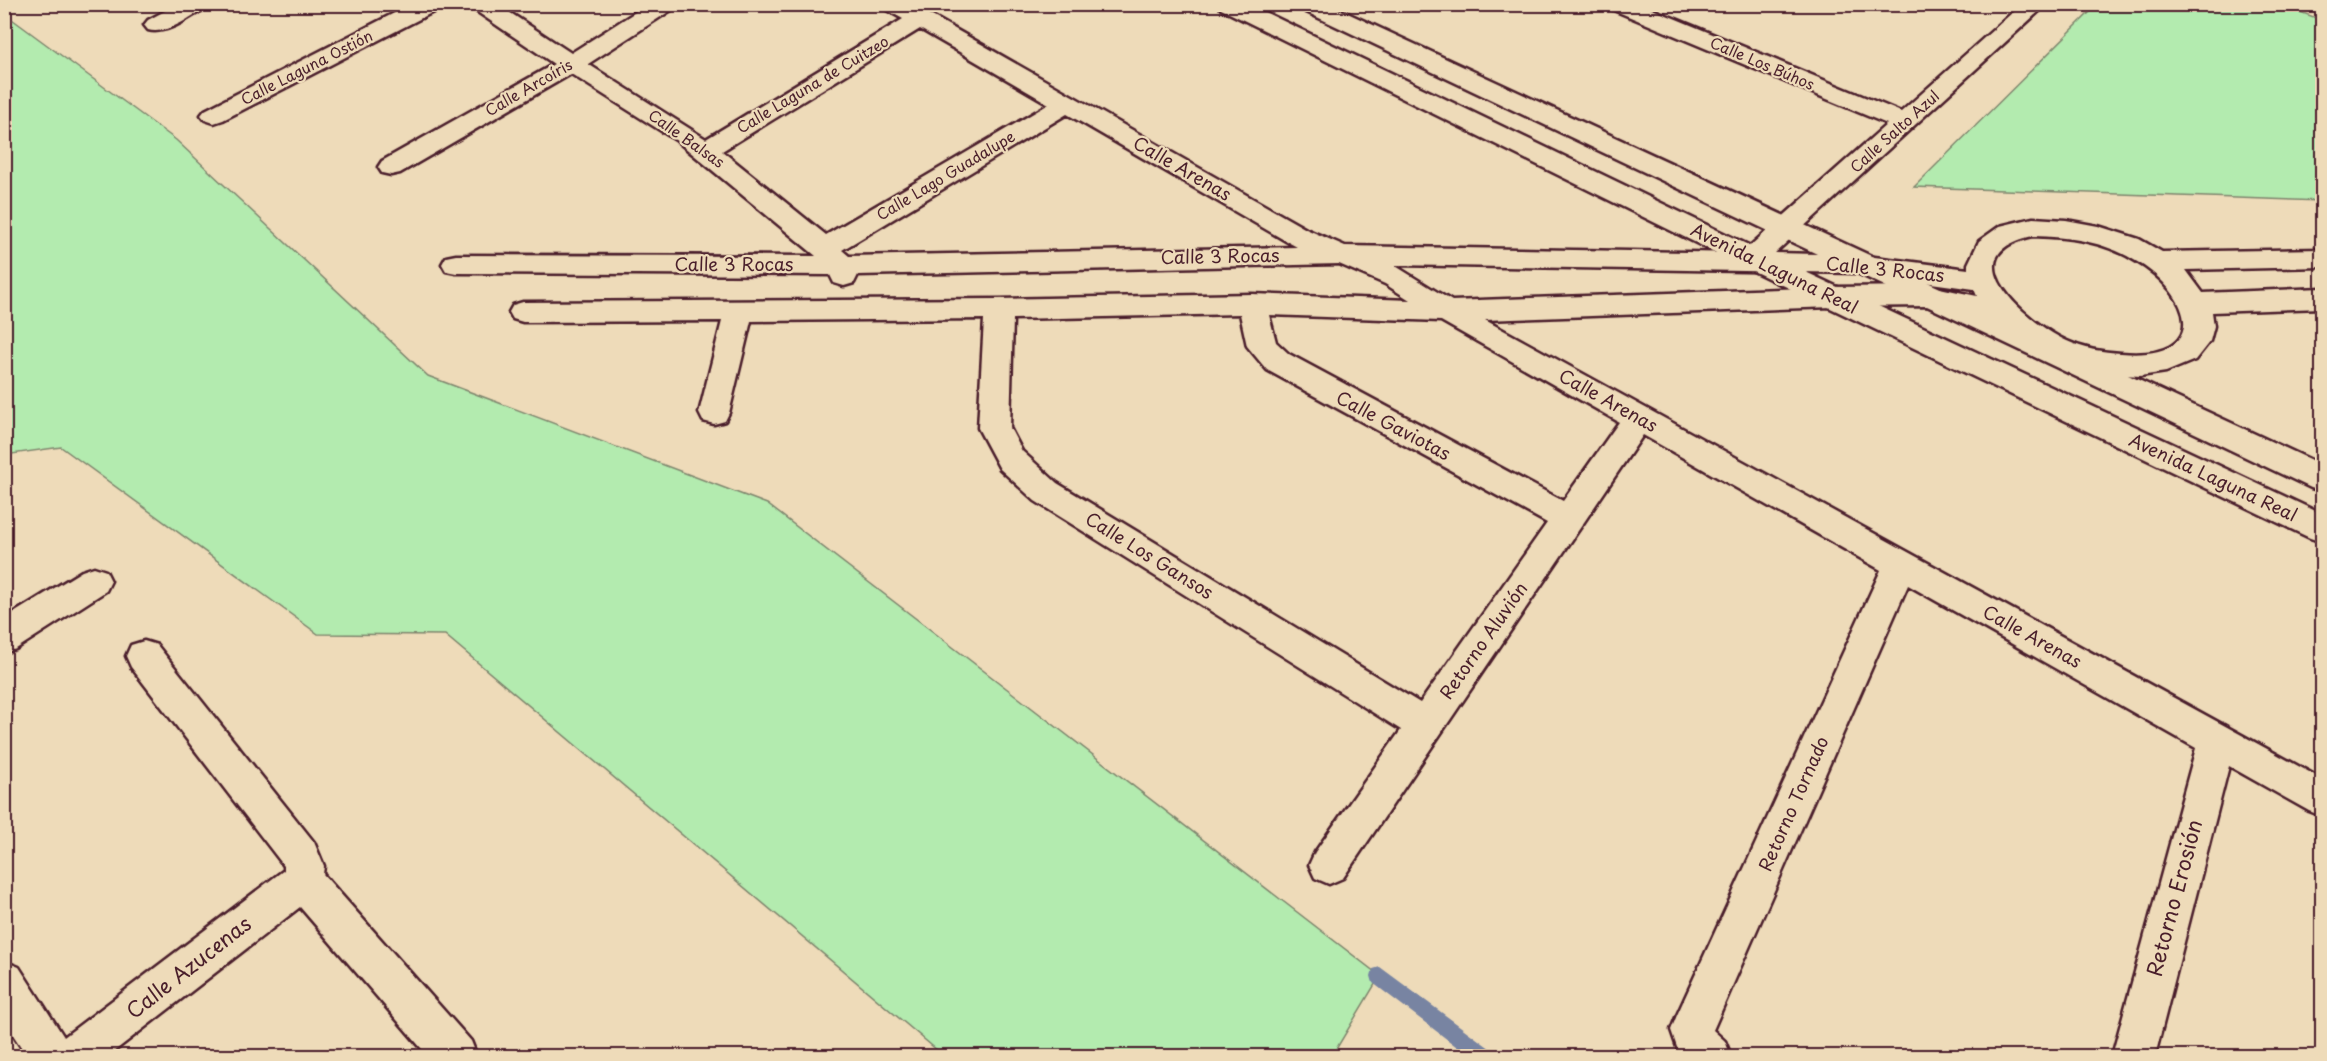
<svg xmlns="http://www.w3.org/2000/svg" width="2327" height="1061" viewBox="0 0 2327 1061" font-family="'Playpen Sans',sans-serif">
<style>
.green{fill:#b3ebaf;stroke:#7e856d;stroke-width:1.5}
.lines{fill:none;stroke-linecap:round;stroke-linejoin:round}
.stream{fill:#7884a2;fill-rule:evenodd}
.street-casing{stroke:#4a1f2b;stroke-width:5}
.secondary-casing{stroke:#4a1f2b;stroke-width:5}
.street{fill:#eedbb9;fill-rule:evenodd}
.secondary{fill:#eedbb9;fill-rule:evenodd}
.labels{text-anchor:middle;stroke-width:4.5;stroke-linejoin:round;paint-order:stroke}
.far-street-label{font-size:15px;fill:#4a1f2b;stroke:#eedbb9}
.street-label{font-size:18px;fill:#4a1f2b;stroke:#eedbb9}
.near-street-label{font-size:21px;fill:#4a1f2b;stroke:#eedbb9}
</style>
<rect width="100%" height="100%" fill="#eedbb9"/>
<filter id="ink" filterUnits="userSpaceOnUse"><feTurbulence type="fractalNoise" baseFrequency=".0167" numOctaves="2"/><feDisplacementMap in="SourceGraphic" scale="12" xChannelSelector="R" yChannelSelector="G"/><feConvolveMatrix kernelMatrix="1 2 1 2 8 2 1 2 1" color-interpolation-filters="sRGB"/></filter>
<g filter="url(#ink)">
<path class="green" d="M 2097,5 L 2281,5 L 2322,20 L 2322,201 L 1914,187 Z
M 5,14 L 176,140 L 428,376 L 767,504 L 1380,976 L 1332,1056 L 944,1056 L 445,635 L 318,634 L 61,447 L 5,455 Z"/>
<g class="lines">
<path class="stream" d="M 1380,967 L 1491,1049 L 1494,1056 L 1469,1056 L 1373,983 L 1371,976 L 1373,969 Z"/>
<g class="street-casing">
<path id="street" d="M 178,4 L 207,4 L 204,9 C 188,18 167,35 148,30 L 144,25 L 148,20 Z
M 412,4 L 442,4 L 439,9 L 223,120 L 214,123 L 205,120 L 201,115 L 205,110 Z
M 470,4 L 497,4 L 571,53 L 648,4 L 676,4 L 673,9 L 588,64 L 706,139 L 903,19 L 885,9 L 882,4 L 911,4 L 1306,229 L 1345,246 L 1742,253 L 1887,124 L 1611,9 L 1608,4 L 1640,4 L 1901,112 L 2022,4 L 2047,4 L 1775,253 L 1859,255 L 1968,269 L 1968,264 L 1979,241 L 2000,226 L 2033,218 L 2066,220 L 2098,226 L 2139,239 L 2162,252 L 2322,249 L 2322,267 L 2186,270 L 2203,293 L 2322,288 L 2322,308 L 2212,312 L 2214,326 L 2210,341 L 2195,360 L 2166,372 L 2140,376 L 2108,374 L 2066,363 L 2030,347 L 1995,320 L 1930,306 L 1832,307 L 1485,320 L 2322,779 L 2322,816 L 2309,811 L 2229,766 L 2155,1056 L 2112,1056 L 2196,748 L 1908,585 L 1713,1030 L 1725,1041 L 1731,1056 L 1680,1056 L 1671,1030 L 1677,1015 L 1881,570 L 1643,435 L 1343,878 L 1329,884 L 1315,878 L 1309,865 L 1315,852 L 1401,730 L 1035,501 L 1000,469 L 978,428 L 984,319 L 751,321 L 729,413 L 725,421 L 714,424 L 703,421 L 699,413 L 722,321 L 523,322 L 513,319 L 509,312 L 513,305 L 523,302 L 999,299 L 1252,294 L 1410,300 L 1385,284 L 1339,264 L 858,275 L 854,283 L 844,286 L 834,283 L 830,275 L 456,273 L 446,271 L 442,264 L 446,257 L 456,255 L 816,256 L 677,141 L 571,74 L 400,173 L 391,175 L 382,173 L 378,167 L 382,161 L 554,64 L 473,9 ZM 920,29 L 1049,104 L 826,235 L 722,151 ZM 1067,114 L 1286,241 L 1297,247 L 849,256 L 842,250 ZM 2033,236 C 2069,237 2103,241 2134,260 C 2194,294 2212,361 2121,353 C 2102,352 2084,349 2067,341 C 2028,323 1947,255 2033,236 ZM 1394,265 L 1859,273 L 1974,289 L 1977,296 L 1930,286 L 1832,287 L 1452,301 ZM 1240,314 L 1247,346 L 1267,370 L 1547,523 L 1420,703 L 1057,483 L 1022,451 L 1010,428 L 1013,319 ZM 1269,315 L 1441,321 L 1619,422 L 1563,501 L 1289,354 L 1276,342 Z
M 94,567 L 106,571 L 111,581 L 106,591 L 16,649 L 4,653 L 4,619 L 82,571 Z
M 144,641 L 157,645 L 314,842 L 324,866 L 323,874 L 471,1041 L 477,1056 L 428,1056 L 300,907 L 108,1056 L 27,1056 L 4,1021 L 4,961 L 19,967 L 64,1037 L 284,870 L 284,866 L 131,667 L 126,656 L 131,645 Z"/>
</g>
<g class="secondary-casing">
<path id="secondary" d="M 1218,4 L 1248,4 L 1767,254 L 2322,514 L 2322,542 L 2310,538 L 1747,268 L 1221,9 Z
M 1297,4 L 1328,4 L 2322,465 L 2322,491 L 2311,488 L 1300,9 Z"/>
</g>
<use href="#street" class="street"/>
<use href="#secondary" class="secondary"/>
</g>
</g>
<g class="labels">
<g class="far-street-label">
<text transform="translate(1762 64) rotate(23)" y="5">Calle Los Búhos</text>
<text transform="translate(307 68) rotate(-27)" y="5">Calle Laguna Ostión</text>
<text transform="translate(813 85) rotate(-31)" y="5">Calle Laguna de Cuitzeo</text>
<text transform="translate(529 88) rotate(-30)" y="5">Calle Arcoíris</text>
<text transform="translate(1895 132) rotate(-42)" y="5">Calle Salto Azul</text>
<text transform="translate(686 139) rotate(35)" y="5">Calle Balsas</text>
<text transform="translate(946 176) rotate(-31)" y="5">Calle Lago Guadalupe</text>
</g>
<g class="street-label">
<text transform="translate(1182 169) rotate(30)" y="6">Calle Arenas</text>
<text transform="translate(1220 257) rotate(-1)" y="6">Calle 3 Rocas</text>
<text x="734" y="271">Calle 3 Rocas</text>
<text transform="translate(1774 269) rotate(26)" y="6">Avenida Laguna Real</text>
<text transform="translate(1885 270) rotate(6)" y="6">Calle 3 Rocas</text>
<text transform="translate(1608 401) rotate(29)" y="6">Calle Arenas</text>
<text transform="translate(1393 426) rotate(28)" y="6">Calle Gaviotas</text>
<text transform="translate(2213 478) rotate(25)" y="6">Avenida Laguna Real</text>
<text transform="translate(1149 556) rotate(32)" y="6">Calle Los Gansos</text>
<text transform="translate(2032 637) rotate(29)" y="6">Calle Arenas</text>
<text transform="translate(1484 641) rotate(-55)" y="6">Retorno Aluvión</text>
<text transform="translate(1794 804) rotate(-66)" y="6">Retorno Tornado</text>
</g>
<g class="near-street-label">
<text transform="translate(2175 898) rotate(-75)" y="7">Retorno Erosión</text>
<text transform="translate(189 968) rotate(-38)" y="7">Calle Azucenas</text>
</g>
</g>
<rect width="2327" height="1061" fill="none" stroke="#eedbb9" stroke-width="24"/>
<rect x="12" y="12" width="2303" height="1037" fill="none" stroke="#4a1f2b" stroke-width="2" filter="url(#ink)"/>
</svg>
